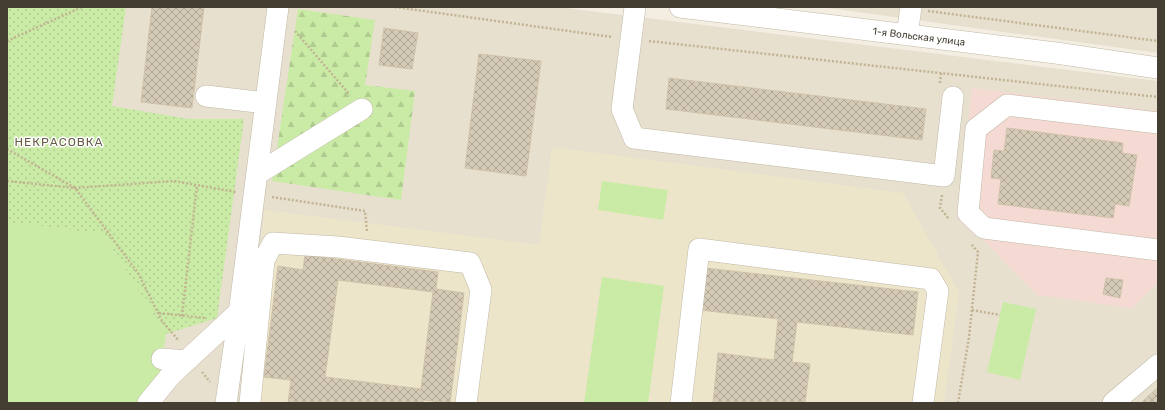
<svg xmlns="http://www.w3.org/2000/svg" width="1165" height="410" viewBox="0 0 1165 410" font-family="Rubik,sans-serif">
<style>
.residential{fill:#e7e0cf}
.education{fill:#ede5ca}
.medical{fill:#f5d9d3}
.forest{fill:url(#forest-firs)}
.park{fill:url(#park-dots)}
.pitch{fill:#caeba6}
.building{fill:url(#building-cross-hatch);stroke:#d0c2a9;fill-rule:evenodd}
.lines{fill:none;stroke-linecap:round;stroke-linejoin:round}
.minor-casing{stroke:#c1b9a6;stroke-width:22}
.path{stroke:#c2b393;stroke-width:2.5;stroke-dasharray:2 2;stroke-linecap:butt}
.minor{stroke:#fff;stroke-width:21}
.labels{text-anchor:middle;stroke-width:3;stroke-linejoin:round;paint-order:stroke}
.street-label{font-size:10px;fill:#443e32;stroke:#fff}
.quarter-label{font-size:12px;letter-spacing:1px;fill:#685c48;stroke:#fff}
</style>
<defs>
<pattern id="forest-firs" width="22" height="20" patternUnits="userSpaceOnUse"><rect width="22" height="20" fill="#caeba6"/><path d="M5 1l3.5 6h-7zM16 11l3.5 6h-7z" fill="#afcb8f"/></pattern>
<pattern id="park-dots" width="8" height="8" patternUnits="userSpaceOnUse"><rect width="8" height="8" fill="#caeba6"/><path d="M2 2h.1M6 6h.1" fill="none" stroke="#afcb8f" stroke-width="1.8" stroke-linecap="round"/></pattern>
<pattern id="building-cross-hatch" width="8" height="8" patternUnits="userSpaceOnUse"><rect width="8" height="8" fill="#d4cab6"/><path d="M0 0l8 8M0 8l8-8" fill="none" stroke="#aea595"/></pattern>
</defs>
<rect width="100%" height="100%" fill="#f3eee1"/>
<path class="residential" d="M 7,7 L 558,7 L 1158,81 L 1158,403 L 7,403 Z
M 821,7 L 1158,7 L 1158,53 Z"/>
<path class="education" d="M 552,147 L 903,193 L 959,292 L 944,403 L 242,403 L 265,210 L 539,245 Z"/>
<path class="medical" d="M 972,88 L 1158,111 L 1158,282 L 1132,308 L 1037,295 L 957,213 Z"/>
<path class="forest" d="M 298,9 L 375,20 L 365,85 L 415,91 L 401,200 L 272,181 Z"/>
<path class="park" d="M 7,7 L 126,7 L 112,106 L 188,119 L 244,119 L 217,318 L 166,334 L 103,234 L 7,222 Z"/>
<path class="pitch" d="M 602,181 L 668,190 L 663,220 L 598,210 Z
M 7,222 L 103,234 L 166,334 L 160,373 L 137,403 L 7,403 Z
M 602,277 L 664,286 L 648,403 L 584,403 Z
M 1003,302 L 1036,309 L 1020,380 L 987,372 Z"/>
<path class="building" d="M 152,7 L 204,7 L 192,108 L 141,102 Z
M 384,28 L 418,33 L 412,69 L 379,65 Z
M 479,54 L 541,61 L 526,176 L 465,168 Z
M 669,78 L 926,109 L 922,140 L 666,109 Z
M 1007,128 L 1123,143 L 1122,153 L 1137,155 L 1129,206 L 1115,204 L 1113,218 L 998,204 L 1001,179 L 991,178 L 994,150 L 1004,151 Z
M 305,255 L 438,272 L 436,289 L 464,293 L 450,403 L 423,400 L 423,403 L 288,403 L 291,380 L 264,377 L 278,266 L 303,270 ZM 338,280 L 433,292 L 421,389 L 325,377 Z
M 705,268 L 918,292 L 913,335 L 797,322 L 792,362 L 810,364 L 805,403 L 713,403 L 718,353 L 774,360 L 778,319 L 700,310 Z
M 1106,278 L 1123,280 L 1120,298 L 1103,294 Z
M 1158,387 L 1158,403 L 1141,403 Z"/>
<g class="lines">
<g class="minor-casing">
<path id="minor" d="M 635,7 L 622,109 L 634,138 L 944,176 L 953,97
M 680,7 L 1056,53 L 1158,68
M 907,35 L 911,7
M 206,96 L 266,103
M 1158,123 L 1007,105 L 976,129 L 968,213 L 984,228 L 1158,250
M 257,174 L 362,109
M 162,359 L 186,361
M 148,403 L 171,375 L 239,312
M 226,403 L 240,306 L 278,7
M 250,403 L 264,260 L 273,243 L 338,247 L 470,263 L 481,290 L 466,403
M 681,403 L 699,249 L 931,279 L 938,291 L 923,403
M 1113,403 L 1158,365"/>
</g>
<path class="path" d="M 395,7 L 612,37
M 928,11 L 1158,41
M 295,31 L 350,95
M 7,41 L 82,7
M 649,41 L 1158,97
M 940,83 L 941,73
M 7,149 L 75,188 L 138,273 L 162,321 L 179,341
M 7,181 L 75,188 L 174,181 L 236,192
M 942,195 L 940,208 L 949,219
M 272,197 L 365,211 L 367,232
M 972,310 L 1000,315
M 159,313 L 205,318
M 182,316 L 197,185
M 202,372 L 210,382
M 958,403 L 969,337 L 978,252 L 971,244"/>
<use href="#minor" class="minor"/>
</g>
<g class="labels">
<g class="street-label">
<text transform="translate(919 36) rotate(7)" y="4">1-я Вольская улица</text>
</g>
<g class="quarter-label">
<text x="59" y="146">НЕКРАСОВКА</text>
</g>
</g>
<rect width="1165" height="410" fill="none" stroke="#443e32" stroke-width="16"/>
</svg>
